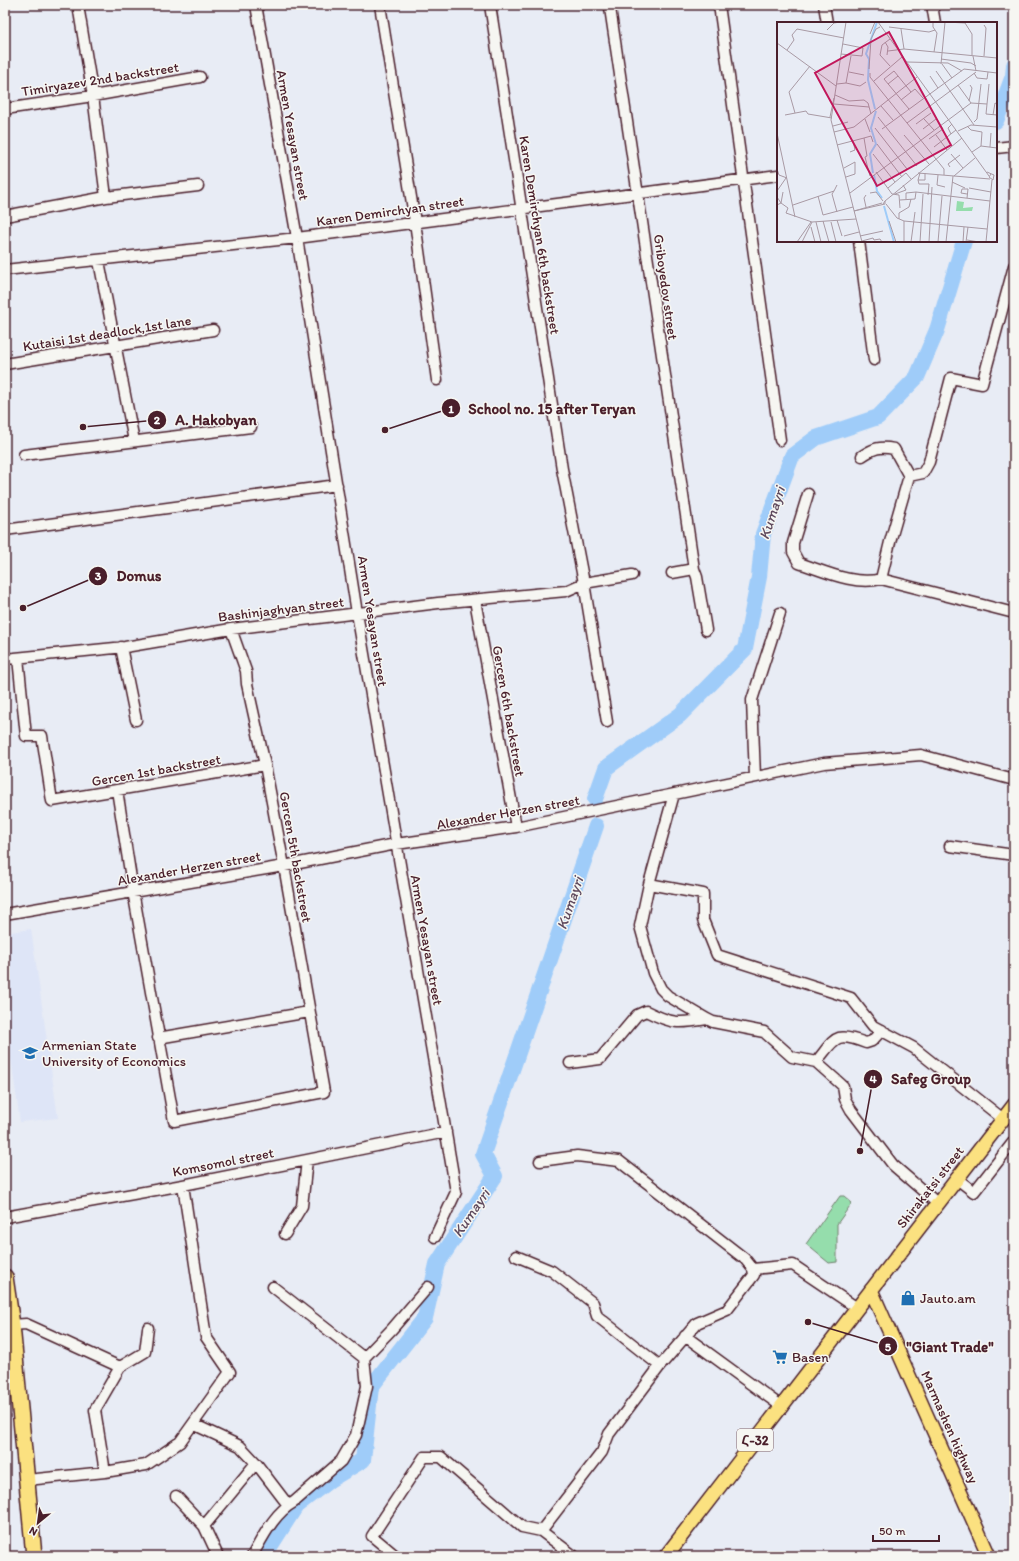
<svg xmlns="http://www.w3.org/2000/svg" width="1019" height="1561" viewBox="0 0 1019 1561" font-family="Itim,'Noto Sans Armenian',sans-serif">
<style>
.built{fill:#dee5f7}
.green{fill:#95ddac;stroke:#707e6c}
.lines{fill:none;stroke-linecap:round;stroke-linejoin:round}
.river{stroke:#9fccf9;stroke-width:16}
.minor-casing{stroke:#4a1f2b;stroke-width:13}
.major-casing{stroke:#4a1f2b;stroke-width:16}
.highway-casing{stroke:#4a1f2b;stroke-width:18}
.minor{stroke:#f6f6f2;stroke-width:10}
.major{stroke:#fbe180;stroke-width:13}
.highway{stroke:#fbe180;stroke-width:15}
.labels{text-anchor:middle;stroke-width:3;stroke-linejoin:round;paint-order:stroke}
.shield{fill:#f6f6f2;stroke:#7e6067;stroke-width:1}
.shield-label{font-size:13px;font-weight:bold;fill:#4a1f2b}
.street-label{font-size:14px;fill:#4a1f2b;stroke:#f6f6f2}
.poi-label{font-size:14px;fill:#4a1f2b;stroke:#f6f6f2;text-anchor:start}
.water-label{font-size:15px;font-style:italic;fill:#5f4a5e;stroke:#f6f6f2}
.inset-river{fill:none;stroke:#9fccf9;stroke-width:2}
.inset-road{fill:none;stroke:#a99aa4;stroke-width:1}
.view{fill:#c2185b;fill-opacity:0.15;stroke:#c2185b;stroke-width:2}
.inset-edge{fill:none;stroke:#4a1f2b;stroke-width:2}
.leader{fill:none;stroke:#4a1f2b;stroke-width:1.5}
.callout-dot{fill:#4a1f2b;stroke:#f6f6f2;stroke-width:1.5}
.mark-label{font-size:12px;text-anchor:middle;font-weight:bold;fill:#fff}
.callout-label{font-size:15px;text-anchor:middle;font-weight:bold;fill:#4a1f2b;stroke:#f6f6f2;stroke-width:3;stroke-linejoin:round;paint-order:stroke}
</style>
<rect width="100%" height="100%" fill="#e8ecf5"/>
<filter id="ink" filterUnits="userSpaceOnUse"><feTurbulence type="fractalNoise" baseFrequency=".025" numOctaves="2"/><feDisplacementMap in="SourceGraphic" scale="8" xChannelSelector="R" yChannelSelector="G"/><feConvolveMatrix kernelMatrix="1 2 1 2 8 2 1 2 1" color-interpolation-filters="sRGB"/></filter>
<g filter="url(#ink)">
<path class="built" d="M 31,929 L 58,1118 L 20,1122 L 5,1015 L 5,933 Z"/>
<path class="green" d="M 840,1196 L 844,1196 L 852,1203 L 837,1224 L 837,1262 L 829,1263 L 806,1244 Z"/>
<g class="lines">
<path class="river" d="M 996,121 L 1013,76 L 1014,65
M 595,799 L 606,768 L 680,715 L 745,649 L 759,577 L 763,534 L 792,456 L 816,438 L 878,417 L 917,377 L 937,330 L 964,241
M 264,1556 L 296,1506 L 331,1479 L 363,1460 L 371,1387 L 425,1318 L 437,1264 L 495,1176 L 483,1154 L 596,826"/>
<g class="minor-casing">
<path id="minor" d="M 78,5 L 93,96 L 106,197
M 256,5 L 297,238 L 357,613 L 456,1192 L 435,1237
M 380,5 L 415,222 L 437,380
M 490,5 L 562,469 L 584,583 L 607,722
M 719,5 L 780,440
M 824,5 L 827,23
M 932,5 L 935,23
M 610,8 L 694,569 L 697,577 L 706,630
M 5,109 L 93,96 L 200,77
M 996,148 L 1014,146
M 5,216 L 106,197 L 198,186
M 859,241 L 874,360
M 99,261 L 134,441
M 1014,266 L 982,384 L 951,378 L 929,462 L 923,473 L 909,476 L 890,542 L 881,579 L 1014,613
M 5,270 L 297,238 L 778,175
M 5,364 L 213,330
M 24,455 L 251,427
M 862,456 C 874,448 880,446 894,449 L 909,476
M 808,494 L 793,543 L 793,552 L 799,563 C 824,571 854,586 881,579
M 5,530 L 337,485
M 672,573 L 694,569
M 475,600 L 516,827
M 121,647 L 136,720
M 18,658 L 26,736 L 42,736 L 52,801 L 265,765
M 5,659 L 125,647 L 231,629 L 438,603 L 566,591 L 584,583 L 632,575
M 755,777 L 752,700 L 780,613
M 117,790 L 133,891 L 174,1121 L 324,1092 L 284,866 L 265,765 L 247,684 L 246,671 L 231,629
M 674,794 L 649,884 L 640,926 L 653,973 L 661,989 L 668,996 L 707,1019 L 713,1022 L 764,1032 L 792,1057 L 816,1062 L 843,1086 L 845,1099 L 851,1110 L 893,1165 L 937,1203
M 950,846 L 1014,855
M 649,884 L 703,894 L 703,920 L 717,955 L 851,998 L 873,1026 L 914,1048 L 1003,1119
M 5,914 L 284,866 L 396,844 L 516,827 L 824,763 L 921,755 L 1014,780
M 158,1038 L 309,1012
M 816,1062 C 836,1038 834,1031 866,1043 L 872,1041 L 882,1030
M 570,1063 L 600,1059 L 637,1015 L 646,1011 C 672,1024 678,1024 707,1019
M 540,1161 L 577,1156 L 619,1161 L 745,1259 L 753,1269 L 754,1275 L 727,1310 L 697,1323 L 660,1366 L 609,1434 L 602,1452 L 541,1531
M 956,1178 L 974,1192 L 1014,1141
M 5,1217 L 183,1185 L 446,1132
M 285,1234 L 302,1206 L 307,1160
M 516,1256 L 552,1271 L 593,1303 L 597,1316 L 660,1366
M 753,1269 L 793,1265 L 857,1308
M 273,1287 L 364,1358
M 7,1322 L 12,1325 L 26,1324 L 120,1367
M 685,1336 L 781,1406
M 193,1424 L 240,1446 L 256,1463 L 288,1505
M 105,1472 L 95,1410 L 120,1367 L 145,1352 L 148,1328
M 27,1480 L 105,1472 L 146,1465 L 180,1442 L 230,1372 L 206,1337 L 183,1185
M 176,1496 L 204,1526 L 218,1556
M 204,1526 L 256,1463
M 252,1556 C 263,1537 274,1513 294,1502 L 341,1461 L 356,1435 L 367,1386 L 364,1358 L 392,1329 L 428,1287
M 396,1556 L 372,1536 L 424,1457 L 441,1457 L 522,1527 L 541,1531 L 574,1556"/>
</g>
<g class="major-casing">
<path id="major" d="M 871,1290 L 989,1556
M 666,1556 L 1014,1105"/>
</g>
<g class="highway-casing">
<path id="highway" d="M 5,1277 L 12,1325 L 34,1556"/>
</g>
<use href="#minor" class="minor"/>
<use href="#major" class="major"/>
<use href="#highway" class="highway"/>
</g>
</g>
<defs>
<g id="university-bare" transform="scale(1.2)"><path d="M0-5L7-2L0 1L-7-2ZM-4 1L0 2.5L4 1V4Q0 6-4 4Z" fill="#1f6fb2" stroke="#f6f6f2" stroke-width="2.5" paint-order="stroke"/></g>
<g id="shop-bare" transform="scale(1.2)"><path d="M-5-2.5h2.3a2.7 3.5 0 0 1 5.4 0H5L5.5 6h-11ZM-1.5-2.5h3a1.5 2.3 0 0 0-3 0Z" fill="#1f6fb2" stroke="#f6f6f2" stroke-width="2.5" paint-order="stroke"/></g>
<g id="supermarket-bare" transform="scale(1.2)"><path d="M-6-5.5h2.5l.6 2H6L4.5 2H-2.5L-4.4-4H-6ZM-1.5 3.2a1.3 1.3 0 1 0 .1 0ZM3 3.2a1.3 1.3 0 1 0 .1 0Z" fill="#1f6fb2" stroke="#f6f6f2" stroke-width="2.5" paint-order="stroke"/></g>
</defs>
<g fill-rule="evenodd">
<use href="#university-bare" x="30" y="1053"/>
<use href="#shop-bare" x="908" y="1298"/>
<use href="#supermarket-bare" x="780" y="1357"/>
</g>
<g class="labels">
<rect class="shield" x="737" y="1429" width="36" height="22" rx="3"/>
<g class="shield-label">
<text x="755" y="1445">Հ-32</text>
</g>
<g class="street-label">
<text transform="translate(100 79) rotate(-9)" y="5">Timiryazev 2nd backstreet</text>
<text transform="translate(293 135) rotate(80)" y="5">Armen Yesayan street</text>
<text transform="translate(390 211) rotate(-8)" y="5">Karen Demirchyan street</text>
<text transform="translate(540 235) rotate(81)" y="5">Karen Demirchyan 6th backstreet</text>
<text transform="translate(666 287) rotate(82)" y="5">Griboyedov street</text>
<text transform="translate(107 333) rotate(-9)" y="5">Kutaisi 1st deadlock,1st lane</text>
<text transform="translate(281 609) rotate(-7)" y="5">Bashinjaghyan street</text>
<text transform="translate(373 621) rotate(81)" y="5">Armen Yesayan street</text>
<text transform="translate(509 711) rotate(80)" y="5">Gercen 6th backstreet</text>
<text transform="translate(156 770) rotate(-10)" y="5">Gercen 1st backstreet</text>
<text transform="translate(508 812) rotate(-10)" y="5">Alexander Herzen street</text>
<text transform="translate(296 857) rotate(80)" y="5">Gercen 5th backstreet</text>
<text transform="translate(189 868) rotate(-10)" y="5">Alexander Herzen street</text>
<text transform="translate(427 940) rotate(80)" y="5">Armen Yesayan street</text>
<text transform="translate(223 1162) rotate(-11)" y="5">Komsomol street</text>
<text transform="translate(930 1187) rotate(-52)" y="5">Shirakatsi street</text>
<text transform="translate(950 1427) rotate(66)" y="5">Marmashen highway</text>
</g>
<g class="poi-label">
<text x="42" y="1050">Armenian State<tspan x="42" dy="16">University of Economics</tspan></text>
<text x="920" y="1303">Jauto.am</text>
<text x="792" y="1362">Basen</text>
</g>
<g class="water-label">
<text transform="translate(772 513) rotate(-72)" y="5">Kumayri</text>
<text transform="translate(570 903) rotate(-71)" y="5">Kumayri</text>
<text transform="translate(471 1213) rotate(-56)" y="5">Kumayri</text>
</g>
</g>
<g transform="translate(777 22)">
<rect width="220" height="220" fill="#e8ecf5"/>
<path d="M 180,179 L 187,180 L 186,186 L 196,185 L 195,189 L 179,189 Z" fill="#95ddac"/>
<path class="inset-river" d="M 98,87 L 91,58 L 92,37 L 89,32 L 100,0M 96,151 L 93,132 L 99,122 L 94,106 L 99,89M 97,153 L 100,169 L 105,176M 107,184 L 117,220"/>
<path class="inset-road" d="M 69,0 L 54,98 L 85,220M 101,0 L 212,154M 156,0 L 156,5 L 160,11 L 157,30M 169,0 L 188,1 L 195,12 L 195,33M 207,3 L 209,6 L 207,34M 112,5 L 152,10 L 158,8M 124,7 L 127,27M 50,8 L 57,1 L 63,0M 93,12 L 98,0M 113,17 L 105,23 L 103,33 L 113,44M 108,20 L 111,25 L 110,33M 0,21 L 59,64M 10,28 L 17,18 L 15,13 L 20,7 L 67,16M 111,29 L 127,27 L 220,36M 64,32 L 85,34 L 86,26 L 66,22M 196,34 L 199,49M 164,37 L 194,41 L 199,44M 130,40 L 171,41 L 185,49M 164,42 L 168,0M 165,42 L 175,56M 92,47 L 94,17 L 99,7 L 103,5M 159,49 L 197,103M 72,50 L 87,53M 93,51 L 93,55 L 167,147 L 167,153M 197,51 L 200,56 L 210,57 L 211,50M 153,54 L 161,66M 97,59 L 125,35M 69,61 L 83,64 L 89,60M 60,62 L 69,61 L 74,34M 111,62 L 121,54M 212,62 L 209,92 L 220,93M 181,63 L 194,81M 58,73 L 72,79 L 87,78 L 91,81 L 94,92M 124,78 L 138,67 L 146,76M 192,79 L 195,66 L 193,63M 57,82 L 92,85M 104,84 L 116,98M 132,87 L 107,57 L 117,49 L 134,70M 18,91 L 12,70 L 33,44M 8,93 L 29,89 L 31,92 L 55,96M 216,93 L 218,81 L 220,82M 53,95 L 57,76M 101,95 L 140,144M 88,97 L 93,110M 147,97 L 157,108M 197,100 L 200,97 L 204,62M 130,101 L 199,50M 139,102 L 154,91M 56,104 L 71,100M 190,104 L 194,108 L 205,110 L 204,124M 98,106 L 130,147M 105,107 L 187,47 L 220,51M 146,107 L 159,97M 181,109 L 194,103 L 220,105M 57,110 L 77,105 L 140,55M 0,111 L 18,195M 174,112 L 171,106 L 175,102M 127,113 L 152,142M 159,113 L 170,128M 87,116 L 94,114 L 96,120M 152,117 L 166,107 L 164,104M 100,122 L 125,155M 60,123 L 87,116 L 90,134 L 88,135 L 93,154M 157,125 L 179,108M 213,125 L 214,111M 73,130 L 78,128 L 76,119M 195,130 L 204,124 L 220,126M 96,132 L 118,160M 174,132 L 186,146M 173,145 L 171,142 L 183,133M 67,146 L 78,140 L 78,152 L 69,155M 0,147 L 2,153 L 10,156M 99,150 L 115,172 L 122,173 L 123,186M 210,150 L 217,153 L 216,158 L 212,155 L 214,152M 141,151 L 213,157M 143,151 L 141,158 L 148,158 L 148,151M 161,153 L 160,163 L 168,165M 177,154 L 198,136M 141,158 L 142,162 L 152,162 L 151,173M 175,160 L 188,166M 111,166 L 129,151 L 134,157M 192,166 L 214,170M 0,169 L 9,156M 57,169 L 55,172 L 60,190M 73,171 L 194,81 L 210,82M 93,171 L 99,170 L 106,179M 118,172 L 129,168 L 126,163M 89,173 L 87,176 L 89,185M 41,174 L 46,193 L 76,185M 0,175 L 4,181 L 6,170M 190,176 L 191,167 L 185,167 L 184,171 L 190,172M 129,177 L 129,171 L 139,170M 123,178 L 138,177 L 139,170 L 213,179M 108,179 L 185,116M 109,182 L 120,196 L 127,199 L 210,207M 0,183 L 4,181 L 11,186 L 9,191M 16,183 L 57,169 L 60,163M 77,189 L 108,182 L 108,179 L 106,182M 77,189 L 105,181M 9,191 L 35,200 L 79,197M 122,197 L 122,191 L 132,185 L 134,177M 60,198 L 65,214M 46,199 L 52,220M 112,199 L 119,220M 127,199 L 127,220M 39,200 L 44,220M 54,200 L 59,220M 34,205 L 38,220M 67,214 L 82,210M 83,214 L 106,209M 190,218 L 202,220M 85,219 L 96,216 L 97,218 L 103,217 L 105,220M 20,220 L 34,200M 25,220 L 35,200M 134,220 L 138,190M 143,220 L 146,172M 152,220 L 155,165M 161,220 L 165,174M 169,220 L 176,154M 186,220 L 187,205M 189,220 L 191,205M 209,220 L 215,158"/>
<path class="view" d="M 112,10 L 174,123 L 100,164 L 38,51 Z"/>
<rect width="220" height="220" class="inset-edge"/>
</g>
<path class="leader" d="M385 430L451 408M83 427L157 420M23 608L98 576M860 1151L873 1079M808 1322L888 1346"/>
<g class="callout-dot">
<circle cx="385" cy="430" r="4"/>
<circle cx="83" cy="427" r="4"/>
<circle cx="23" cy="608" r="4"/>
<circle cx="860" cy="1151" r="4"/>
<circle cx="808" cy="1322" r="4"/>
<circle cx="451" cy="408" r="10"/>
<circle cx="157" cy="420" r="10"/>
<circle cx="98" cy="576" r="10"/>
<circle cx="873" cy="1079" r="10"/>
<circle cx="888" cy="1346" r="10"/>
</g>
<g class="mark-label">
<text x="451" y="413">1</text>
<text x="157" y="424">2</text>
<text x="98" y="580">3</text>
<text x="873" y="1083">4</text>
<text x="888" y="1351">5</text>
</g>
<g class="callout-label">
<text x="552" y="414">School no. 15 after Teryan</text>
<text x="216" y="425">A. Hakobyan</text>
<text x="139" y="581">Domus</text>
<text x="931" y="1084">Safeg Group</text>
<text x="950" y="1352">"Giant Trade"</text>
</g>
<rect width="1019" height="1561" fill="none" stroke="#f6f6f2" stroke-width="20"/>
<rect x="10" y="10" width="999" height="1541" fill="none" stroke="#4a1f2b" stroke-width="1.5" filter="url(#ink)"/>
<g transform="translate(38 1523) rotate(209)" stroke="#f6f6f2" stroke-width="3" paint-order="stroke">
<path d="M0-3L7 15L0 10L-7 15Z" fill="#4a1f2b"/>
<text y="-6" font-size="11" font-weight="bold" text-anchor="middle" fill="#4a1f2b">N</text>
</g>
<path d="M873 1535v6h66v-6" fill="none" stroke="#4a1f2b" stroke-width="2"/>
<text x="879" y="1535" font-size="12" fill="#4a1f2b" stroke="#f6f6f2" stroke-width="3" paint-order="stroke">50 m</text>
</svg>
